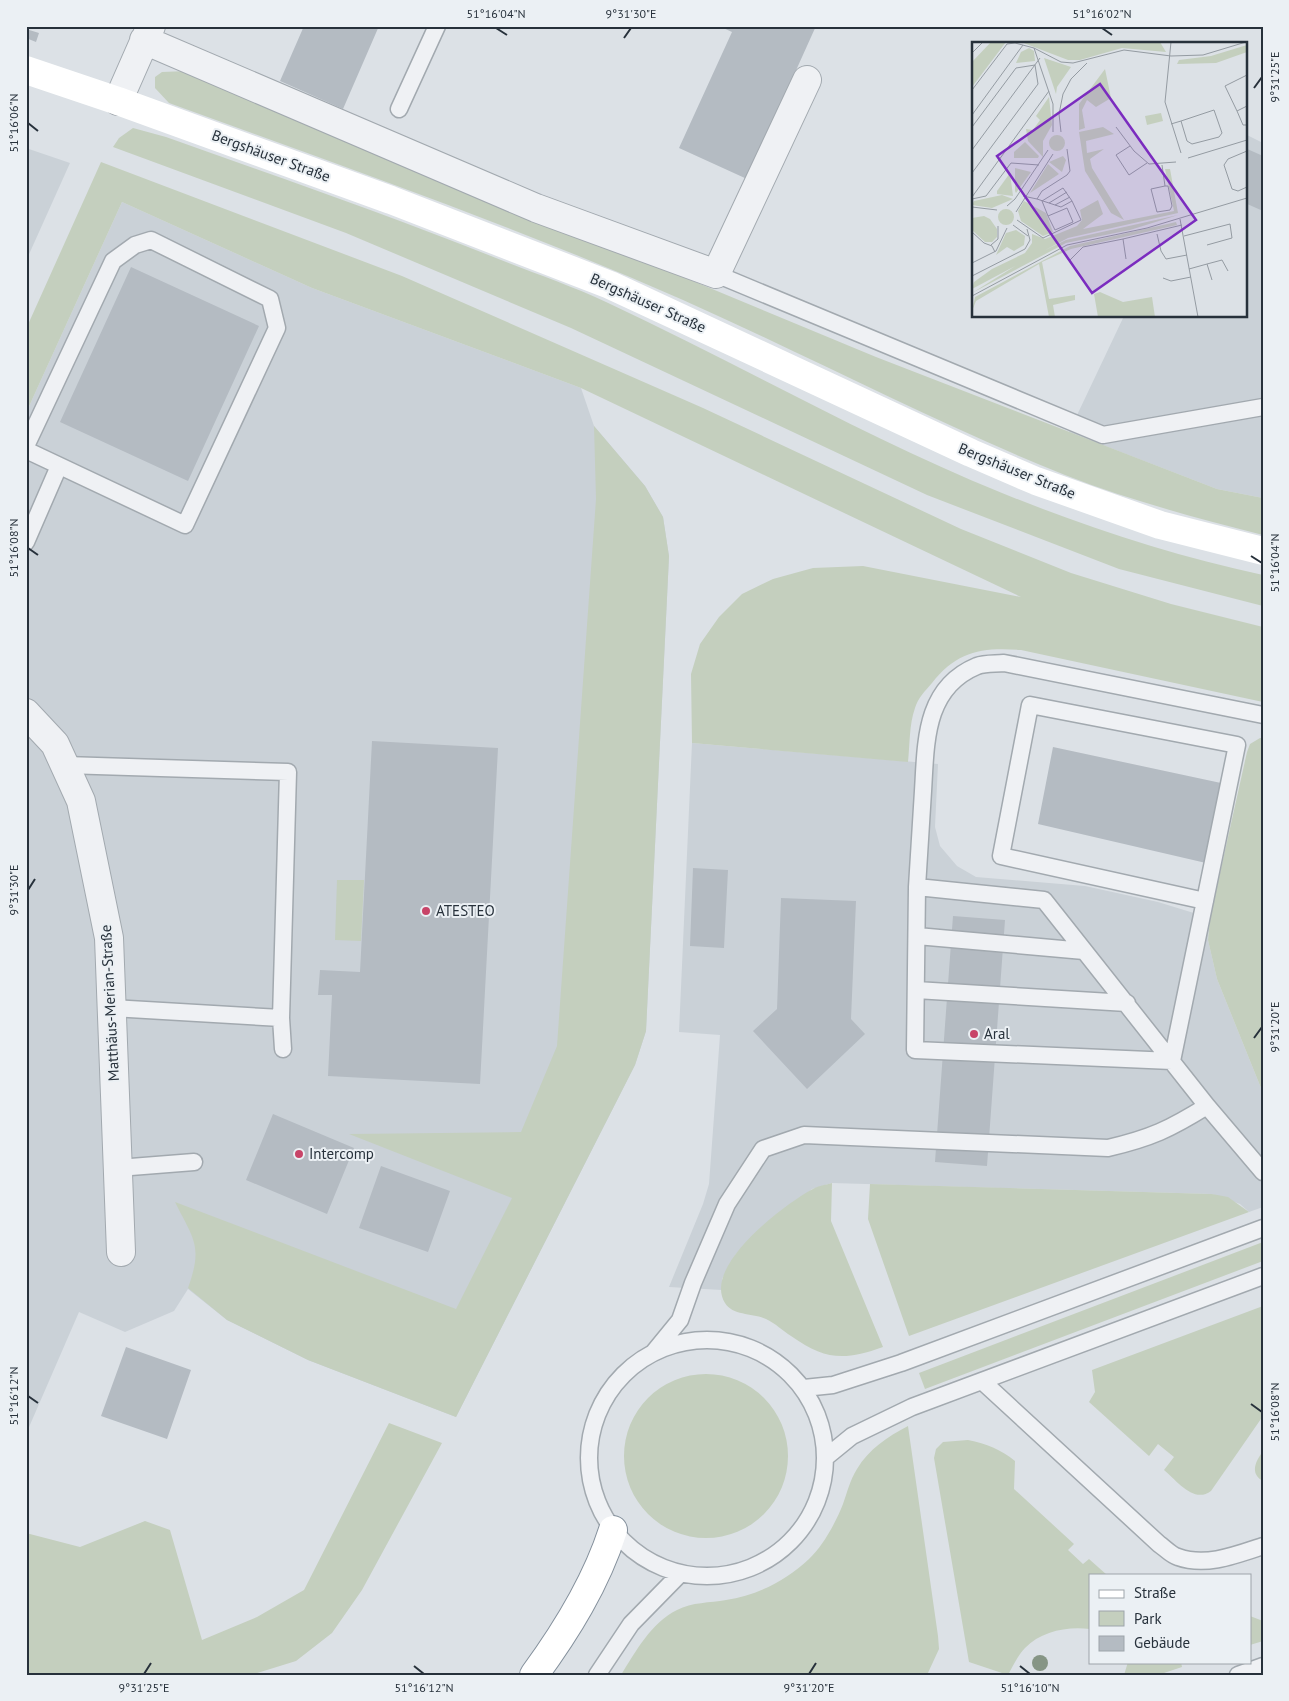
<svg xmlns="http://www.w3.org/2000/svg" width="1289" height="1701" viewBox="0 0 1289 1701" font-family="'PT Sans',sans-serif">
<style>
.built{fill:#cad1d7}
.green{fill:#c4cfbe}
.building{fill:#b4bbc2}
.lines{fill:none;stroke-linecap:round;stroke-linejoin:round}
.lane-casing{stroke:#a2a9af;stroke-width:19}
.street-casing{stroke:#a2a9af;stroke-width:30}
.highway-casing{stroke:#84909c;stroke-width:30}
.lane{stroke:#eff1f4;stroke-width:16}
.street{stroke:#eff1f4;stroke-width:28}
.secondary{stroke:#fff;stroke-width:28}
.highway{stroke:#fff;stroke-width:28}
.tree{fill:#869585}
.ticks{fill:none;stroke:#27313b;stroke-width:2}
.poi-dot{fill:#c84468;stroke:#ebf0f4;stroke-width:2}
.labels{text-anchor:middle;stroke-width:4;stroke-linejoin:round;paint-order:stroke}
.street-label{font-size:15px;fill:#27313b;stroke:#ebf0f4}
.poi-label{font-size:15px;fill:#27313b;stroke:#ebf0f4;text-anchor:start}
.inset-road{fill:none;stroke:#949ba2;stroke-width:1}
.view{fill:#7b2cbf;fill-opacity:0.15;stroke:#7b2cbf;stroke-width:2.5}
.inset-edge{fill:none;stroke:#27313b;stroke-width:2.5}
.neatline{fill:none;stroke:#27313b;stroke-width:2}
.ticks-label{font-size:12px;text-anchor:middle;fill:#27313b}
</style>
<rect width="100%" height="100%" fill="#dce1e6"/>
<path class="built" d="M 1245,134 L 1263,143 L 1263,498 L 1217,489 L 1069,432 L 1124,316 L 1245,316 Z
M 26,148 L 70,163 L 26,261 Z
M 122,202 L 312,288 L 581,388 L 594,426 L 645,486 L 663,517 L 669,557 L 646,1031 L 635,1065 L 456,1417 L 308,1360 L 227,1320 L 188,1289 L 174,1311 L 125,1332 L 79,1312 L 26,1434 L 26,413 Z
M 692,743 L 938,764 L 935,827 L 940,846 L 957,866 L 976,877 L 1085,886 L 1158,902 L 1210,918 L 1208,940 L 1217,979 L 1263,1093 L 1263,1207 L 1249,1212 L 1240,1204 L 1212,1194 L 832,1183 L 812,1189 L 736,1254 L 722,1279 L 722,1290 L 669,1287 L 703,1204 L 709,1184 L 720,1035 L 679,1032 Z"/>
<path class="green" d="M 187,71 L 876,357 L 1217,489 L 1263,498 L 1263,535 C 1196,518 1129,500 1065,475 C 935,423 811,357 683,300 C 515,226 342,166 169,103 L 155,88 L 155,77 L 162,72 Z
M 133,128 L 166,137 C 278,177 391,216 501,260 C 536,274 572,286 606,302 C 739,364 866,438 1002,493 C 1086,527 1174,556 1263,575 L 1263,606 L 1119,569 L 927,495 L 571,328 L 346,233 L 113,147 L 119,138 Z
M 101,162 L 402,276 L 703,408 L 961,529 L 1071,573 L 1171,604 L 1263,627 L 1263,702 L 1021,650 C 982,647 957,651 932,683 C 925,691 918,698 915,708 C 909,725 910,744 908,762 L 692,743 L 691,674 L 700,644 L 719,617 L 742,594 L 773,579 L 813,568 L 863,566 L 1021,597 L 581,388 L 312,288 L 122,202 L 26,413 L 26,329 Z
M 594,426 L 645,486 L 663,517 L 669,556 L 646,1031 L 635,1065 L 456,1417 L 308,1360 L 227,1320 L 188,1288 C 203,1246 194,1240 175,1202 L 456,1309 L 512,1198 L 349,1134 L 521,1132 L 557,1046 L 596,499 Z
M 1260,738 L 1263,738 L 1263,1093 L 1217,979 L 1208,940 L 1210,918 L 1247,752 L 1250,744 Z
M 337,880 L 364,880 L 361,941 L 335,940 Z
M 832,1183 L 831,1221 L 883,1347 C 844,1361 825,1360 791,1336 C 783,1331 775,1323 766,1319 C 753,1313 733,1316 725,1303 C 702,1266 784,1205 811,1190 C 817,1186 825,1185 832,1183 Z
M 870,1184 L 1212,1194 L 1228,1197 L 1249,1212 L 909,1336 L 868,1219 Z
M 1263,1242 L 1263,1261 L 925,1389 L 919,1373 Z
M 1263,1306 L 1263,1416 L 1211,1491 C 1194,1504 1177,1481 1164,1470 L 1174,1457 L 1158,1444 L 1149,1456 L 1089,1402 L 1095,1392 L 1092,1370 Z
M624 1456a82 82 0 1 1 164 0a82 82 0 1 1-164 0Z
M 389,1423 L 442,1443 L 362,1590 L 332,1633 L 296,1661 L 251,1675 L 26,1675 L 26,1533 L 80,1547 L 145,1521 L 170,1530 L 202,1640 L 257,1617 L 304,1590 Z
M 908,1426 L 938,1636 L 939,1649 L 927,1675 L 621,1675 C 636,1651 651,1623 677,1610 C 692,1602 710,1603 726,1600 C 757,1595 786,1581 809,1559 C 823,1546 836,1522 843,1504 C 847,1493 850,1480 857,1469 C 869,1449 887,1437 908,1426 Z
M 968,1440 C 987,1444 1000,1449 1015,1461 L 1014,1489 L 1074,1544 L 1068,1550 L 1083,1564 L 1089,1559 L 1107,1575 L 1090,1575 L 1090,1629 C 1068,1626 1041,1631 1025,1648 C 1018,1655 1013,1666 1008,1675 L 969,1662 L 934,1458 L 936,1449 L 943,1442 Z
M 1263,1451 L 1263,1481 C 1249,1473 1256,1461 1263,1451 Z
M 1250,1616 L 1263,1621 L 1263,1641 L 1250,1645 Z
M 1128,1662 L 1181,1662 L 1182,1667 L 1158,1675 L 1124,1675 Z"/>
<path class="building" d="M 304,26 L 379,26 L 343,109 L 280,81 Z
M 719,26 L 816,26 L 747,179 L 679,148 L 732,32 Z
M 26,29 L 39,33 L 36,42 L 26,38 Z
M 1245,148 L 1263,156 L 1263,211 L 1245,203 Z
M 131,267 L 259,326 L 188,481 L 60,422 Z
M 372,741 L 498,748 L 480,1084 L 328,1076 L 332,995 L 318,995 L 320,970 L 360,972 Z
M 1053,747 L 1221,783 L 1206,863 L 1038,824 Z
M 693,868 L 728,870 L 724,948 L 690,946 Z
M 781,898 L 856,901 L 851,1019 L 865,1034 L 807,1089 L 753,1031 L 777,1009 Z
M 953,916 L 1005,920 L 987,1166 L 935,1162 Z
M 273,1114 L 354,1148 L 327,1214 L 246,1180 Z
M 381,1166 L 450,1191 L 428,1252 L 359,1228 Z
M 126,1347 L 191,1370 L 167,1439 L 101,1416 Z"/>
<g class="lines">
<g class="lane-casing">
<path id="lane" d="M 399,109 L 437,26
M 716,274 L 1103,435 L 1263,407
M 26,446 L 113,261 L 135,245 L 151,240 L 270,299 L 277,328 L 185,525 L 26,450
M 26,542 L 59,466
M 65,765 L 288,772 L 281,1018 L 112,1008
M 917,887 L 915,1050 L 1172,1061 L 1237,745 L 1030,705 L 1001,856 L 1205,901
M 917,936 L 1084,951
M 916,990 L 1127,1003
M 281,1018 L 283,1049
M 1207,1106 L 1044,900 L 917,887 C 919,855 921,823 923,791 C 926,743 924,688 977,666 C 985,663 996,664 1004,663 L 1263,715
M 118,1168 L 194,1162
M589 1458a118 118 0 1 1 236 0a118 118 0 1 1-236 0Z
M 653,1353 L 680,1320 L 693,1283 L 727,1204 L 763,1149 L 804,1135 L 1108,1148 C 1151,1138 1170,1129 1207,1106 L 1263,1172
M 982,1381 L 1159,1544 C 1165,1548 1171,1555 1178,1557 C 1206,1567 1236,1555 1263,1546
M 804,1388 L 833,1385 L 901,1363 L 1263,1228
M 825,1458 L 852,1436 L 912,1407 L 1263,1276
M 597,1675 L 631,1624 L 681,1573
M 1238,1675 L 1263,1666"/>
</g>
<g class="street-casing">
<path id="street" d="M 144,40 L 536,208 L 716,274 L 807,80
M 118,101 L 151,26
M 26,713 L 55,744 L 81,801 L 109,938 L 121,1252"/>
</g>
<g class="highway-casing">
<path id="highway" d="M 534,1675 C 567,1630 596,1583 613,1530"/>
</g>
<use href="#lane" class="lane"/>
<use href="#street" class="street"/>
<path class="secondary" d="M 26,70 L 118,101 L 391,200 L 610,285 L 971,453 L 1036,481 L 1160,525 L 1263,551"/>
<use href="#highway" class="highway"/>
</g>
<circle class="tree" cx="1040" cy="1663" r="8"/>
<path class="ticks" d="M 496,28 L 507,35M 1102,28 L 1112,35M 624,38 L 631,28M 1254,88 L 1262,77M 28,123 L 38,131M 28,548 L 38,555M 1251,556 L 1262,563M 28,890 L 35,879M 1254,1038 L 1262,1027M 28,1396 L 38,1403M 1251,1404 L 1262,1412M 414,1666 L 424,1674M 1020,1666 L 1030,1674M 144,1674 L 151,1663M 809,1674 L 816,1663"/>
<g class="poi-dot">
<circle cx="426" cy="911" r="5"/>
<circle cx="974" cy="1034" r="5"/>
<circle cx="299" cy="1154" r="5"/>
</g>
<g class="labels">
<g class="street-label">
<text transform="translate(271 156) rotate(20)" y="5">Bergshäuser Straße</text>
<text transform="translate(648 303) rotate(24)" y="5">Bergshäuser Straße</text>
<text transform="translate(1017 471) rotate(22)" y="5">Bergshäuser Straße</text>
<text transform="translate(110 1003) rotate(-93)" y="5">Matthäus-Merian-Straße</text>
</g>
<g class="poi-label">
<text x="436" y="916">ATESTEO</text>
<text x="984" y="1039">Aral</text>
<text x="309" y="1159">Intercomp</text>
</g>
</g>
<g transform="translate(972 42)">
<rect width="275" height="275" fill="#dce1e6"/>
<path d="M 19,0 L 34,0 L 0,45 L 0,20 ZM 49,0 L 188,0 L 194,10 L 150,6 L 108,18 L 96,18 ZM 275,3 L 275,10 L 244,21 L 205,22 L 207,18 L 239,14 ZM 57,6 L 62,9 L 63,19 L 44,21 L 49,10 ZM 72,16 L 99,25 L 85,45 L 84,52 ZM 133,27 L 139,56 L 124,65 L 115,58 L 110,68 L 113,86 L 107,88 L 107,62 ZM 77,55 L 80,83 L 71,99 L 71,115 L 56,99 L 54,87 L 61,88 L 68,78 L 64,74 ZM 189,71 L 191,79 L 175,83 L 173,74 ZM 131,85 L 142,92 L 114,99 L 115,111 L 132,107 L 118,117 L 120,126 L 152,178 L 139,171 L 113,129 L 107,90 ZM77 101a8 8 0 1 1 16 0a8 8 0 1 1-16 0ZM 53,100 L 67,114 L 66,116 L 42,116 L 42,110 ZM 91,114 L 94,118 L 90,130 L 77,120 ZM 76,122 L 87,132 L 58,151 ZM 43,126 L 59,130 L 44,151 L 43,149 ZM 193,127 L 198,127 L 206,171 L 96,196 L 0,247 L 2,240 L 20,227 L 53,211 L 60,201 L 60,192 L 73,197 L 105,184 L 110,178 L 108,168 L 126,158 L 131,172 L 111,187 L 202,169 ZM 38,131 L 41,154 L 25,152 L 25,149 ZM 30,153 L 41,157 L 20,166 L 0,163 L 2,159 ZM 52,159 L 74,171 L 81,190 L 71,194 L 49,179 L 46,169 ZM26 175a8 8 0 1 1 16 0a8 8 0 1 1-16 0ZM 206,173 L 158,188 L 94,201 L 0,251 L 53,218 L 94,198 ZM 12,174 L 18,177 L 25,187 L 25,195 L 20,200 L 13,200 L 0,188 L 0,176 ZM 204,180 L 205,183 L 99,207 L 70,220 L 77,257 L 103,253 L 103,258 L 81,263 L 83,275 L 77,275 L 67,222 L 4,259 L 0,269 L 3,255 L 98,204 ZM 44,188 L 53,194 L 52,203 L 42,209 L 35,205 L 24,213 L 34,191 ZM 128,250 L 151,260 L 180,255 L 183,275 L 126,275 L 122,252 Z" fill="#c4cfbe"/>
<path class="inset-road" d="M 199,0 L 193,60 L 209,111M 215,0 L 240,0M 62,6 L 89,20 L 101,21 L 152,8 L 199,14 L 231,13 L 274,0M 0,11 L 11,0M 275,33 L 253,44 L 265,69 L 275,64M 0,48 L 35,2 L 43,1 L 62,6 L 81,62 L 81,90M 265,69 L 271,83 L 275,83M 0,73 L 51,3M 199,82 L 209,79 L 242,68 L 250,91 L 247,95 L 220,102 L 215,99 L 209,79M 0,85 L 44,26 L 63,23 L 66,42 L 0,131M 144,85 L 162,109 L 177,122 L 204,120M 89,90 L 87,72 L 91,52 L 99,37 L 115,21M 158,104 L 144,113 L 157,133 L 175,121M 0,108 L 68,16M 275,109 L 256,117 L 252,123 L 260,147 L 266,149 L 275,145M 216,116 L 275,98M 190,123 L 193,144 L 196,144 L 200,164 L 198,168 L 185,170 L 179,147 L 193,144M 51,154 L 65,157 L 70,149 L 95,133 L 98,129 L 95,107M 0,155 L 77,49M 0,157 L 14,154 L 39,121 L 67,123M 77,161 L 95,150M 83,163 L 98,155M 35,164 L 43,157 L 76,108M 0,165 L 25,168M 44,170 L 81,112M 76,174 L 95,166 L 101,180 L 83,188 L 76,174 L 70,159 L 91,146 L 100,159M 208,177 L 226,275M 45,178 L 71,196 L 109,178 L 100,159 L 89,165 L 65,157M 41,183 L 56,194M 0,190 L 12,201 L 20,204 L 23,210M 185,192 L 189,209 L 194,217 L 215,213M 212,194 L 258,182 L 260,196 L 235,203M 19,203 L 26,197 L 26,184M 154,217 L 151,197 L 210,183M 98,218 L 111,205 L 151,197M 0,221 L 24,209 L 35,186M 235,222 L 250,218 L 256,229M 217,227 L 235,222 L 240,238M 0,234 L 53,207 L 58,198 L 55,187M 191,236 L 199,239 L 219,235M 0,254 L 95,203 L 175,186 L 275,156"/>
<path class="view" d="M 128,42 L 224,178 L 120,251 L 25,114 Z"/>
<rect width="275" height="275" class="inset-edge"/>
</g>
<rect width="1289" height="1701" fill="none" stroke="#ebf0f4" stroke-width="55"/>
<rect x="1089" y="1574" width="162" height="90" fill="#ebf0f4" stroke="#9da4aa"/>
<rect x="1099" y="1590" width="25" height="8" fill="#ffffff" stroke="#9da4aa"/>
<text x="1134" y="1598" font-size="15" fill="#27313b">Straße</text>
<rect x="1099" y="1611" width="25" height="15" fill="#c4cfbe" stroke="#9da4aa"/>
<text x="1134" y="1624" font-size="15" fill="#27313b">Park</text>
<rect x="1099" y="1636" width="25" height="15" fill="#b4bbc2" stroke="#9da4aa"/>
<text x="1134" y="1648" font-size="15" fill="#27313b">Gebäude</text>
<rect x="28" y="28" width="1234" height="1646" class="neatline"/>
<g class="ticks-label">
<text x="496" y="18">51°16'04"N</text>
<text x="631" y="18">9°31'30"E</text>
<text x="1102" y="18">51°16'02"N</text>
<text transform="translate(1275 77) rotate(-90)" y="4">9°31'25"E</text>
<text transform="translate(14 123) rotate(-90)" y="4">51°16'06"N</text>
<text transform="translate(14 548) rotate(-90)" y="4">51°16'08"N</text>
<text transform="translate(1275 563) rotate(-90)" y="4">51°16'04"N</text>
<text transform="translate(14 890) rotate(-90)" y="4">9°31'30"E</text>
<text transform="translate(1275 1027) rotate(-90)" y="4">9°31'20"E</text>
<text transform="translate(14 1396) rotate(-90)" y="4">51°16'12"N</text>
<text transform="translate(1275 1412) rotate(-90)" y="4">51°16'08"N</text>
<text x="144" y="1692">9°31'25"E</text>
<text x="424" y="1692">51°16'12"N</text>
<text x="809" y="1692">9°31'20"E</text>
<text x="1030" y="1692">51°16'10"N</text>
</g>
</svg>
